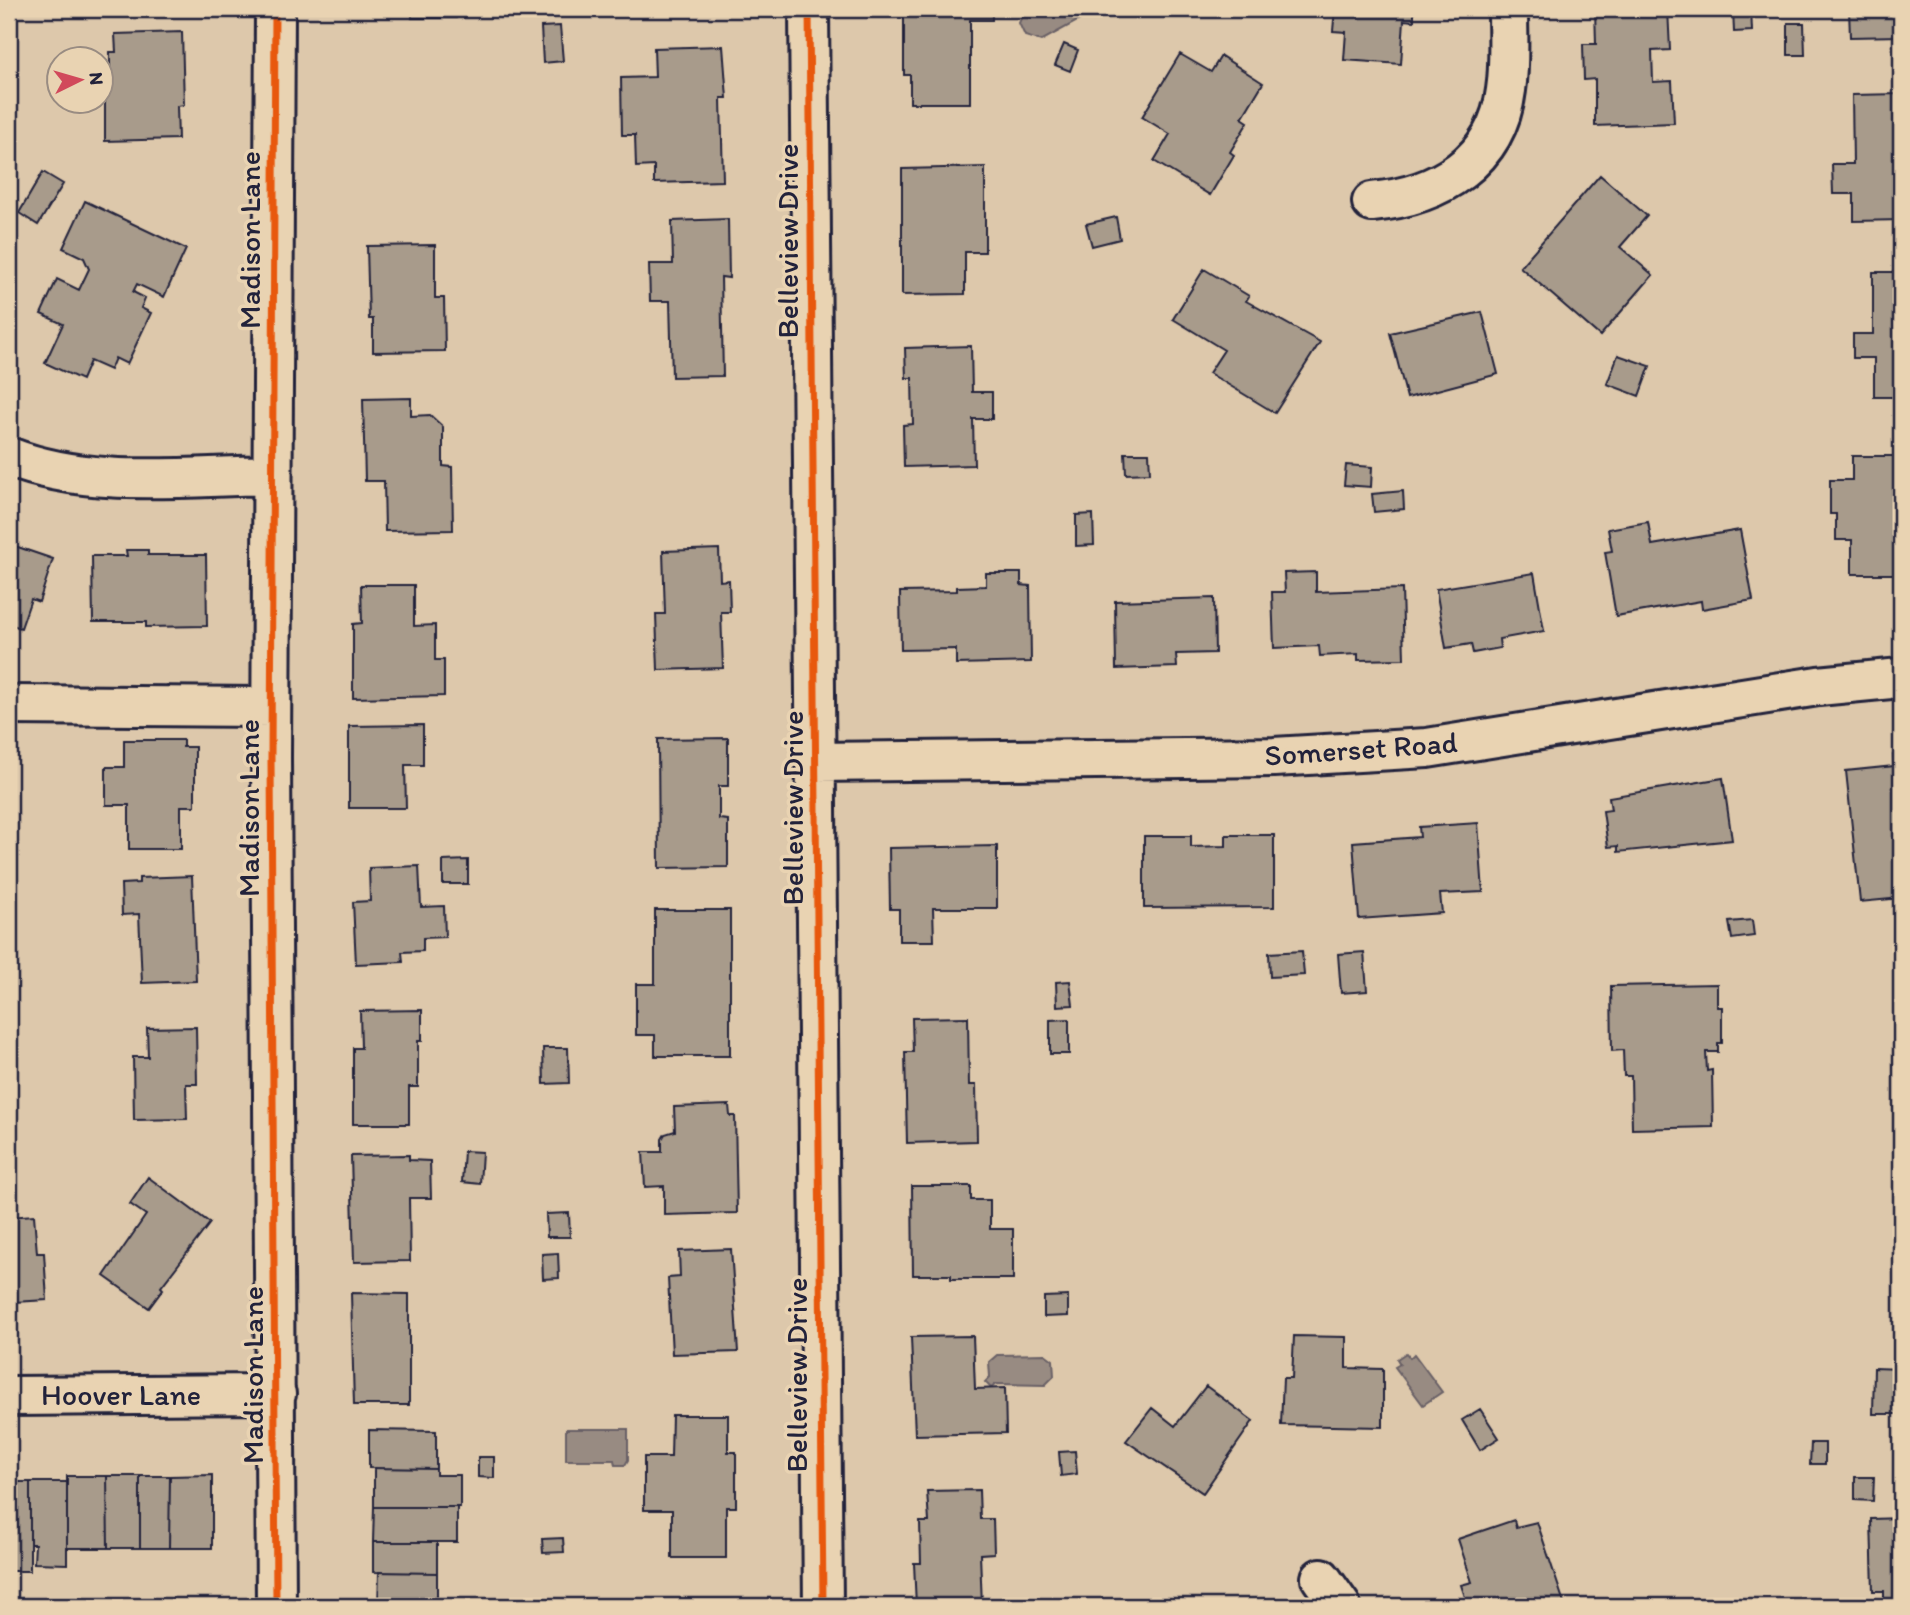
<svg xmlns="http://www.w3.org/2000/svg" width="1910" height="1615" viewBox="0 0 1910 1615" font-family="Itim,sans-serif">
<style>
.water{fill:#988b82;stroke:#696166;stroke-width:2}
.building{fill:#a89b8b;stroke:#22223b;stroke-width:2}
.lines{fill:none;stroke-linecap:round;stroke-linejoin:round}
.minor-casing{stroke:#22223b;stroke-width:44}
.minor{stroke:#e9d3b2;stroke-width:38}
.cycleway-casing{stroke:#e9d3b2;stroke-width:11}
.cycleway{stroke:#e8590c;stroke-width:7}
.labels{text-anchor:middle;stroke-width:7;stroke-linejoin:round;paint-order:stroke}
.street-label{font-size:30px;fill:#22223b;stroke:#e9d3b2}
</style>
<rect width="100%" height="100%" fill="#ddc8ab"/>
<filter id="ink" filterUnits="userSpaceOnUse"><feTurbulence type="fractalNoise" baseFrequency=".0143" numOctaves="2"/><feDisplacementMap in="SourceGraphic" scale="14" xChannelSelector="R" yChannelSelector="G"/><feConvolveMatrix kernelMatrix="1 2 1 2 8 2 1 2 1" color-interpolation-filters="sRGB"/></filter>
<g filter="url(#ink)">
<path class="water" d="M 1025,9 L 1090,9 L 1092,13 L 1041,41 L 1025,36 L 1019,23 Z
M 1406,1353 L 1410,1358 L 1414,1354 L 1442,1392 L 1423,1405 L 1395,1367 L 1400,1364 L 1397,1359 Z
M 1045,1354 L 1053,1360 L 1054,1376 L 1045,1385 L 996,1384 L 991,1388 L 985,1382 L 990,1377 L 989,1362 L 997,1355 Z
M 566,1429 L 628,1429 L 628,1460 L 625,1465 L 615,1465 L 614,1460 L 566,1460 Z"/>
<path class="building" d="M 412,9 L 484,9 L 456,10 L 456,18 L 412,18 Z
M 904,9 L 992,9 L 992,20 L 970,20 L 970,103 L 910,103 L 910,75 L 904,75 Z
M 1335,9 L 1414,9 L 1414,21 L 1404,20 L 1401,64 L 1344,60 L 1346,32 L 1333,31 Z
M 1595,9 L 1668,9 L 1670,50 L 1652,51 L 1653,82 L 1672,81 L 1674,123 L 1595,126 L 1595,79 L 1584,80 L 1583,44 L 1596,44 Z
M 1733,9 L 1751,9 L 1752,31 L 1734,32 Z
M 1849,9 L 1901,9 L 1901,36 L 1850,37 Z
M 1788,23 L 1804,23 L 1805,55 L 1788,55 Z
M 560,26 L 563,61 L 543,63 L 541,27 Z
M 182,32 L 184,105 L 177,106 L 178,139 L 105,141 L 105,88 L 110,88 L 110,52 L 116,52 L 115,34 Z
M 1064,44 L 1078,50 L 1070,71 L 1055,65 Z
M 723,46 L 727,98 L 721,98 L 723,181 L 654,183 L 654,166 L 636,167 L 635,135 L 622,135 L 621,78 L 655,77 L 654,48 Z
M 1180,54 L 1211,72 L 1221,56 L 1263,83 L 1242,118 L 1248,122 L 1230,152 L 1234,155 L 1210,195 L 1154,161 L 1170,134 L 1142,117 Z
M 1901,94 L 1901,220 L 1854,221 L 1854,194 L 1833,194 L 1832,164 L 1853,164 L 1852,95 Z
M 985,167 L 985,252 L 965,252 L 965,294 L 902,295 L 902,169 Z
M 43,172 L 63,184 L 38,225 L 19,213 Z
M 1600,175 L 1647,216 L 1620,247 L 1653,275 L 1600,336 L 1520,267 Z
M 85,201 L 186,249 L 164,297 L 137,284 L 133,292 L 145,298 L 141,308 L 151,313 L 127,364 L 115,358 L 110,370 L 90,361 L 82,380 L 45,363 L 63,324 L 41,314 L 57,279 L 79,290 L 89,269 L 84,258 L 63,248 Z
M 1116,217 L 1120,239 L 1092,246 L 1086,224 Z
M 728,219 L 729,278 L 721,277 L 723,376 L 672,377 L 670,301 L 650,301 L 649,264 L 673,264 L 672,221 Z
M 435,245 L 435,298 L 444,298 L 445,351 L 373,352 L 373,319 L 369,319 L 367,246 Z
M 1204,269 L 1249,296 L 1246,301 L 1320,342 L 1275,413 L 1209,373 L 1224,350 L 1173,319 Z
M 1873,272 L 1901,272 L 1901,397 L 1874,397 L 1874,358 L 1853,358 L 1853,334 L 1873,334 Z
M 1482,312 L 1498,374 L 1407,398 L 1390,333 Z
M 971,346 L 972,392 L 992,392 L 992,419 L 973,419 L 974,465 L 904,467 L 903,425 L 913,424 L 912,378 L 906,378 L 905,348 Z
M 1618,355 L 1650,366 L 1639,396 L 1607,384 Z
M 411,398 L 411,416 L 430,415 L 443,427 L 443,466 L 452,467 L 453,530 L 385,531 L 384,481 L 365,481 L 363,399 Z
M 1125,453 L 1149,453 L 1150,473 L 1126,474 Z
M 1852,456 L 1901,456 L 1901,574 L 1852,574 L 1852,540 L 1836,540 L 1836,514 L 1830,514 L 1830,480 L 1852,480 Z
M 1346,465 L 1372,467 L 1371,487 L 1344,485 Z
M 1403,491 L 1404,509 L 1374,512 L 1372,494 Z
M 1093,514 L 1094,545 L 1076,546 L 1076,515 Z
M 1648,522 L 1652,545 L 1740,530 L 1753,600 L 1702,609 L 1701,601 L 1616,616 L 1605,552 L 1612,551 L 1608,529 Z
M 9,544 L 53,559 L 39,602 L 31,599 L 21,628 L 9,624 Z
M 719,549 L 720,581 L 729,580 L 730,612 L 721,612 L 723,668 L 658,670 L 656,614 L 665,614 L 663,551 Z
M 126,550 L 148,550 L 148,555 L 206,555 L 207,626 L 146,627 L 146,622 L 93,622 L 92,556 L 127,556 Z
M 1316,572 L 1316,592 L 1402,589 L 1404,659 L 1358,660 L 1358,654 L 1320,656 L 1319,646 L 1274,648 L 1272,592 L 1285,592 L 1284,573 Z
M 986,573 L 1021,573 L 1021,585 L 1030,586 L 1031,662 L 956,664 L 956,649 L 901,650 L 900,592 L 957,591 L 957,587 L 986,586 Z
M 1534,573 L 1544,631 L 1499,639 L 1500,648 L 1473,653 L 1471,644 L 1446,648 L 1436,589 Z
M 361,585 L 414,585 L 414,626 L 435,625 L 435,660 L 444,660 L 444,696 L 353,698 L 353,624 L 362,623 Z
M 1214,598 L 1215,653 L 1176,654 L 1177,667 L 1116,669 L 1115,601 Z
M 423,725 L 423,765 L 405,765 L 406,808 L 349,808 L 349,726 Z
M 728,738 L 728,786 L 719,786 L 719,819 L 728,820 L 728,867 L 659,868 L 658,739 Z
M 124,740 L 183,740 L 183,747 L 195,747 L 195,806 L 181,806 L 181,849 L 129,849 L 129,805 L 106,805 L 106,767 L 124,767 Z
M 1901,754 L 1901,898 L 1860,902 L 1846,771 L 1894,766 L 1893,755 Z
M 9,771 L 10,771 L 10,813 L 9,813 Z
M 1723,778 L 1732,840 L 1618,852 L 1618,846 L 1608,847 L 1603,811 L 1611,810 L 1609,797 Z
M 1478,823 L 1483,892 L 1440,894 L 1442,913 L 1359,919 L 1353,842 L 1420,837 L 1419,827 Z
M 1226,835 L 1274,835 L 1274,907 L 1144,908 L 1144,836 L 1191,836 L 1191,847 L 1226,846 Z
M 997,846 L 997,908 L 933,908 L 934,941 L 899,941 L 899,909 L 890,909 L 889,848 Z
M 468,860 L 468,884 L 443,884 L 443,861 Z
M 419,866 L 421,907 L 444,906 L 445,937 L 423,938 L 423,951 L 402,952 L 403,962 L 356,964 L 353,902 L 370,901 L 369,868 Z
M 192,876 L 196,981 L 142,983 L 139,914 L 122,915 L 121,884 L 139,883 L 139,878 Z
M 655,910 L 730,910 L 730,1056 L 655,1056 L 655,1035 L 636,1035 L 636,984 L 655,984 Z
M 1752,920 L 1754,936 L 1732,939 L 1729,922 Z
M 1302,951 L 1304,975 L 1270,977 L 1269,953 Z
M 1364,952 L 1367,991 L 1341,993 L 1338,954 Z
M 1070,981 L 1073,1005 L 1057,1006 L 1056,982 Z
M 1717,984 L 1717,1007 L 1722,1007 L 1722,1043 L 1718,1043 L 1718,1052 L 1706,1052 L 1707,1071 L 1712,1070 L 1713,1127 L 1632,1129 L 1631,1076 L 1624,1076 L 1623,1050 L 1612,1051 L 1611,986 Z
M 422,1010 L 422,1041 L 418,1041 L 418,1087 L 409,1087 L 409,1124 L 353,1124 L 353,1048 L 361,1048 L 360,1011 Z
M 968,1017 L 969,1085 L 976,1085 L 977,1141 L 907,1143 L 905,1052 L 913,1052 L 912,1018 Z
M 1069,1019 L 1069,1054 L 1050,1054 L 1050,1020 Z
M 196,1027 L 197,1084 L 186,1084 L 187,1119 L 134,1120 L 133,1057 L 148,1057 L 147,1028 Z
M 543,1048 L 568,1048 L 569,1083 L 544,1084 Z
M 729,1105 L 730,1116 L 735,1116 L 737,1213 L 664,1215 L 664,1186 L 645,1187 L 643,1152 L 662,1152 L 662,1139 L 665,1134 L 675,1131 L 674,1107 Z
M 464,1151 L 482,1152 L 480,1184 L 462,1182 Z
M 409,1155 L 409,1160 L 430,1161 L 431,1198 L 409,1198 L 410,1261 L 354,1262 L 351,1156 Z
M 148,1177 L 210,1223 L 161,1287 L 163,1289 L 149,1308 L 104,1276 L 146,1215 L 130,1204 Z
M 912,1186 L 971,1186 L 971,1200 L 990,1200 L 990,1229 L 1013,1229 L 1013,1279 L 951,1279 L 951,1275 L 913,1275 Z
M 569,1213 L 570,1237 L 547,1237 L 546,1214 Z
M 34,1215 L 37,1253 L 44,1253 L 47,1300 L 15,1302 L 16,1314 L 9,1315 L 9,1217 Z
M 731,1249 L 738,1352 L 672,1354 L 668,1278 L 680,1277 L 679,1251 Z
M 558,1253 L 559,1278 L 543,1279 L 542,1254 Z
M 351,1293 L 409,1294 L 409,1405 L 354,1405 Z
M 1068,1296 L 1068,1316 L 1044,1317 L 1044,1297 Z
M 973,1336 L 975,1389 L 1005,1388 L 1006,1433 L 915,1435 L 911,1337 Z
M 1294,1336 L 1346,1337 L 1346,1368 L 1383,1369 L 1383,1427 L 1281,1425 L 1283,1378 L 1292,1378 Z
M 1874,1368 L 1901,1369 L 1901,1414 L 1873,1414 Z
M 1206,1386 L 1253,1421 L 1203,1493 L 1126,1441 L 1152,1408 L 1175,1426 Z
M 1480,1409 L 1499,1438 L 1480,1450 L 1462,1420 Z
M 672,1415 L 728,1415 L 728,1452 L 736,1452 L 736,1507 L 726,1507 L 726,1558 L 672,1558 L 672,1510 L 644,1510 L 644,1457 L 671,1457 Z
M 369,1430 L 436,1431 L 436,1469 L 369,1468 Z
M 1811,1443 L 1825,1443 L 1825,1464 L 1810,1464 Z
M 1075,1451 L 1077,1474 L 1061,1476 L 1059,1452 Z
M 478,1457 L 494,1457 L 494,1478 L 478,1477 Z
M 374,1468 L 436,1469 L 436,1475 L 460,1475 L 460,1507 L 374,1507 Z
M 212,1475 L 212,1548 L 169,1548 L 170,1476 Z
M 67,1476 L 107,1476 L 108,1548 L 67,1548 Z
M 107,1476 L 140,1476 L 140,1548 L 108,1548 Z
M 140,1476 L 170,1476 L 169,1548 L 140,1548 Z
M 1855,1477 L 1874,1477 L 1873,1501 L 1855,1500 Z
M 9,1482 L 30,1482 L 30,1571 L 9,1571 Z
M 30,1482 L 67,1482 L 67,1564 L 34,1563 L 35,1544 L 30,1544 Z
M 979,1490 L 980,1519 L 993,1519 L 994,1553 L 980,1554 L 982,1606 L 916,1606 L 914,1563 L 921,1563 L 920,1522 L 929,1522 L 927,1491 Z
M 374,1507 L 457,1507 L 457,1542 L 373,1542 Z
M 1901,1518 L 1901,1606 L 1884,1606 L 1884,1591 L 1873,1591 L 1871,1519 Z
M 1514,1520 L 1516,1527 L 1537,1522 L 1565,1606 L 1468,1606 L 1461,1585 L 1472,1582 L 1458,1539 Z
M 563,1538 L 564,1552 L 543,1553 L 542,1539 Z
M 373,1542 L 437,1542 L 437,1573 L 373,1572 Z
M 379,1572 L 437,1573 L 437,1606 L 378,1606 Z
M 682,1600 L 729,1600 L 740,1602 L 741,1606 L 682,1606 Z"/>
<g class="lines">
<g class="minor-casing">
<path id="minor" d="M 275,9 L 271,758 L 276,1606
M 809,9 L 823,1606
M 1372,202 C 1438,196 1497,162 1506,90 C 1510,64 1508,36 1508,9
M 9,457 C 91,489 185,476 272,475
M 9,705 L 271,707
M 815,762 L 1274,757 L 1427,748 L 1818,686 L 1901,678
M 9,1396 L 276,1394
M 1321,1578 L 1341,1606"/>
</g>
<use href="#minor" class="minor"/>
<g class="cycleway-casing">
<path id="cycleway" d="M 275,9 L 271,758 L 276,1606
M 809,9 L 823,1606"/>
</g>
<use href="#cycleway" class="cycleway"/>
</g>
</g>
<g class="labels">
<g class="street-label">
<text transform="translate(250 240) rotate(-90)" y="10">Madison Lane</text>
<text transform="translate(788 241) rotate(-90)" y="10">Belleview Drive</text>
<text transform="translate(1361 749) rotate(-4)" y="10">Somerset Road</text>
<text transform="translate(249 808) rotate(-90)" y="10">Madison Lane</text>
<text transform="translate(793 808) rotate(-90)" y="10">Belleview Drive</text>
<text transform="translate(253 1375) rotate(-90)" y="10">Madison Lane</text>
<text transform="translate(797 1375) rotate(-90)" y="10">Belleview Drive</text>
<text x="121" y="1405">Hoover Lane</text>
</g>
</g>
<rect width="1910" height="1615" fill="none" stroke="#e9d3b2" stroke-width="35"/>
<rect x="18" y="18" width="1875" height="1580" fill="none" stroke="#22223b" stroke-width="2.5" filter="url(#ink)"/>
<g transform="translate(80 80) rotate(85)"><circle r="33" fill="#e9d3b2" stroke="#998c82" stroke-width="2"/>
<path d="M0-5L12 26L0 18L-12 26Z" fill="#d1495b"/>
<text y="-10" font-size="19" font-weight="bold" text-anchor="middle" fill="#22223b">N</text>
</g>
</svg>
